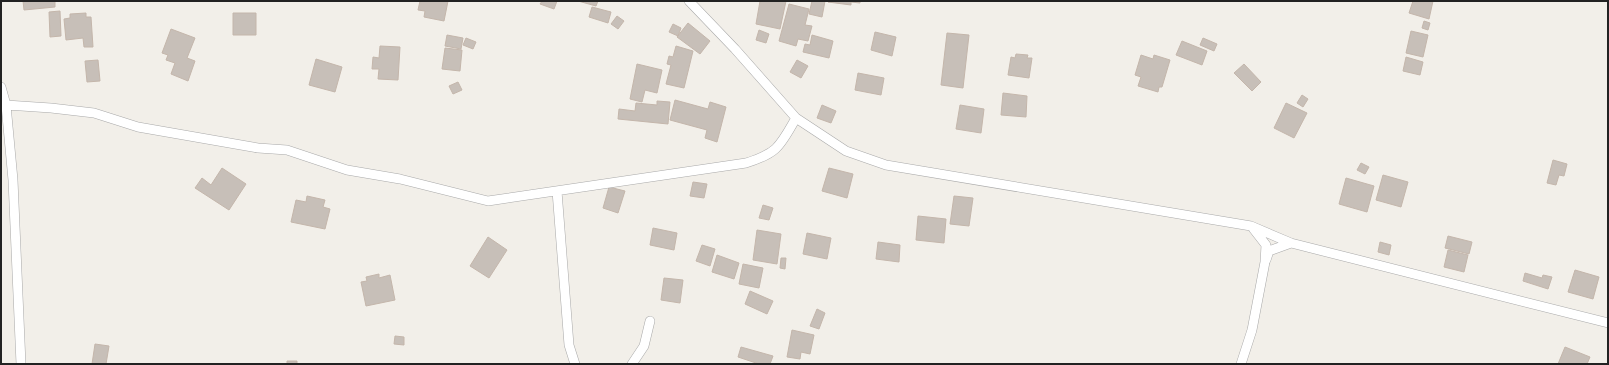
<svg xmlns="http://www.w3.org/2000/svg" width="1609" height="365" viewBox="0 0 1609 365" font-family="'DejaVu Sans',sans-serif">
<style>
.building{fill:#c7bfb8;stroke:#c4b6ab}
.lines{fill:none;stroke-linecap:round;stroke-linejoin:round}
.minor-casing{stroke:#a9a9a9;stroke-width:10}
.minor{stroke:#fff;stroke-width:9}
</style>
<rect width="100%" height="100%" fill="#f2efe9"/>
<path class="building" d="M 23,1 L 55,1 L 55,7 L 24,10 Z
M 420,1 L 448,1 L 444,21 L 424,17 L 425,11 L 418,10 Z
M 542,1 L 557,1 L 554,9 L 540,4 Z
M 578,1 L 598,1 L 596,6 Z
M 760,1 L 786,1 L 780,29 L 756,24 Z
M 812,1 L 825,1 L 822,17 L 809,14 Z
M 860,1 L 860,3 L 851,2 L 851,5 L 828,2 Z
M 1413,1 L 1433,1 L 1429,19 L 1409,13 Z
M 789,4 L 809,9 L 805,25 L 812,26 L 808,41 L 798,39 L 796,46 L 779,41 Z
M 592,7 L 611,12 L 608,23 L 589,17 Z
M 60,11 L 61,36 L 50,37 L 49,12 Z
M 86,13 L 86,17 L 91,17 L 93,47 L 84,47 L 83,38 L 66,40 L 64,19 L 70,18 L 70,14 Z
M 233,13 L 256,13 L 256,35 L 233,35 Z
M 617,16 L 624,21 L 618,29 L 611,24 Z
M 1424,21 L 1430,23 L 1428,30 L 1422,28 Z
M 688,23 L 710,41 L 700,54 L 677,37 Z
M 673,24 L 681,28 L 678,36 L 669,32 Z
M 171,29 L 195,38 L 187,58 L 195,61 L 188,81 L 171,74 L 175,63 L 166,60 L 168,55 L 162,53 Z
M 759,30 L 769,34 L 766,43 L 756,40 Z
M 1411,31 L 1428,35 L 1423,57 L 1406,53 Z
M 875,32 L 896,37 L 892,56 L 871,50 Z
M 947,33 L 969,35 L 963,88 L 941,85 Z
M 447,35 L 463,38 L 461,49 L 445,46 Z
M 812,35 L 833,41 L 829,58 L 803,52 L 805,44 L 810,45 Z
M 466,38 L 476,42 L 473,49 L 463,45 Z
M 1203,38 L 1217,44 L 1214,51 L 1200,45 Z
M 1182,41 L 1207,51 L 1202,65 L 1176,55 Z
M 380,46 L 400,47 L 398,80 L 378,79 L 379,69 L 372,69 L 373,57 L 379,58 Z
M 676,46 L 693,51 L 684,88 L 666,84 L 671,65 L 667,64 L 669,56 L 673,57 Z
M 445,48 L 462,50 L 460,71 L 442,69 Z
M 1016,54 L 1028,55 L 1027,58 L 1032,58 L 1029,78 L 1008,75 L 1011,57 L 1015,58 Z
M 1141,55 L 1153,59 L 1154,55 L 1170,60 L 1162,87 L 1159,87 L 1158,92 L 1138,86 L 1141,77 L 1135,75 Z
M 1406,57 L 1423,62 L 1420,75 L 1403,71 Z
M 316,59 L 342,67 L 335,92 L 309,85 Z
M 98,60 L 100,81 L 87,82 L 85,61 Z
M 797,60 L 808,66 L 801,78 L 790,72 Z
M 637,64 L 662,70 L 657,93 L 645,90 L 642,102 L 630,99 Z
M 1244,64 L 1261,82 L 1252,91 L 1234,73 Z
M 858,73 L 884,78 L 881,95 L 855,90 Z
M 458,82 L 462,90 L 453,94 L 449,86 Z
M 1003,93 L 1027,96 L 1026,117 L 1001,115 Z
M 1302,95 L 1308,99 L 1303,107 L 1297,103 Z
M 675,100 L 708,109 L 710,102 L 726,107 L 717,142 L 705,138 L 707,130 L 670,120 Z
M 657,101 L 670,102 L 668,124 L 618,119 L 619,109 L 635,111 L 636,103 L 657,105 Z
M 1286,103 L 1307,113 L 1294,138 L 1274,128 Z
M 822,105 L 836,111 L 831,123 L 817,118 Z
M 960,105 L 984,109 L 981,133 L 956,129 Z
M 1553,160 L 1567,164 L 1564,176 L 1559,175 L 1556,185 L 1547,183 Z
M 1361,163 L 1369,167 L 1365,174 L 1357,170 Z
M 222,168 L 246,184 L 229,210 L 195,188 L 202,178 L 211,185 Z
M 829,168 L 853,174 L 847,198 L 822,191 Z
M 1383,175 L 1408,182 L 1401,207 L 1376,200 Z
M 1346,178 L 1374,186 L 1367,212 L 1339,204 Z
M 693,182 L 707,184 L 704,198 L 690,196 Z
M 609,187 L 625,191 L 618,213 L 603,208 Z
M 307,196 L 325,200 L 323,207 L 330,209 L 325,229 L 291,222 L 296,200 L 306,202 Z
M 954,196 L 973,198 L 969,226 L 950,224 Z
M 763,205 L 773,208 L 769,220 L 759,218 Z
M 918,216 L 946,219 L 944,243 L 916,240 Z
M 653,228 L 677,233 L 674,250 L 650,245 Z
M 757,230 L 781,234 L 777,264 L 753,260 Z
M 807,233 L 831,238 L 827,259 L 803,254 Z
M 1448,236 L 1472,242 L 1469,254 L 1445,248 Z
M 488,237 L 507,250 L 489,278 L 470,266 Z
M 878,242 L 900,245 L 899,262 L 876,259 Z
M 1380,242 L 1391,245 L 1389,255 L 1378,252 Z
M 702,245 L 715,249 L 710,266 L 696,261 Z
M 1448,250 L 1468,255 L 1464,272 L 1444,267 Z
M 717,255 L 739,263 L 734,279 L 712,272 Z
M 781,258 L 786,258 L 785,269 L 780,268 Z
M 743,264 L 763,268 L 759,288 L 739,284 Z
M 1575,270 L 1599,277 L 1593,299 L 1568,292 Z
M 1525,273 L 1542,278 L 1543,275 L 1552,277 L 1548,289 L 1523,281 Z
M 379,274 L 379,278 L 390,275 L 395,300 L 366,306 L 361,282 L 367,281 L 366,277 Z
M 664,278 L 683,280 L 680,303 L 661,300 Z
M 750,291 L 773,301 L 767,314 L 745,304 Z
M 817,309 L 825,313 L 819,329 L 810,326 Z
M 792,330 L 814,335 L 810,354 L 801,352 L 800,359 L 787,357 Z
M 395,336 L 404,337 L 404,345 L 394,344 Z
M 95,344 L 109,346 L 106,364 L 92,364 Z
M 741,347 L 773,356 L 770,364 L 759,364 L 738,357 Z
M 1565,347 L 1590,357 L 1587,364 L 1558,364 Z
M 287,361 L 297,361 L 297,364 L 287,364 Z"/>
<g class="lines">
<g class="minor-casing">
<path id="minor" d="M 689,1 L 735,49 L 796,118 L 846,151 L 886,165 L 1251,226 L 1291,243 L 1608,323
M 1,87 L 6,105 L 13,180 L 21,364
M 6,105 L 51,108 L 94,113 L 138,127 L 258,148 L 287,150 L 347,170 L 400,179 L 488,201 L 746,163 C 778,153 780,146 796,118
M 557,191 L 569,345 L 575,364
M 1266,260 L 1269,251 L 1291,243
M 632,364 L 644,346 L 650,321
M 1241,364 L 1252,330 L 1265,262 L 1266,245 L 1252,227"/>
</g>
<use href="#minor" class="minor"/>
</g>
<rect width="1609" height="365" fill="none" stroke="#222222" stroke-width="4"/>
</svg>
